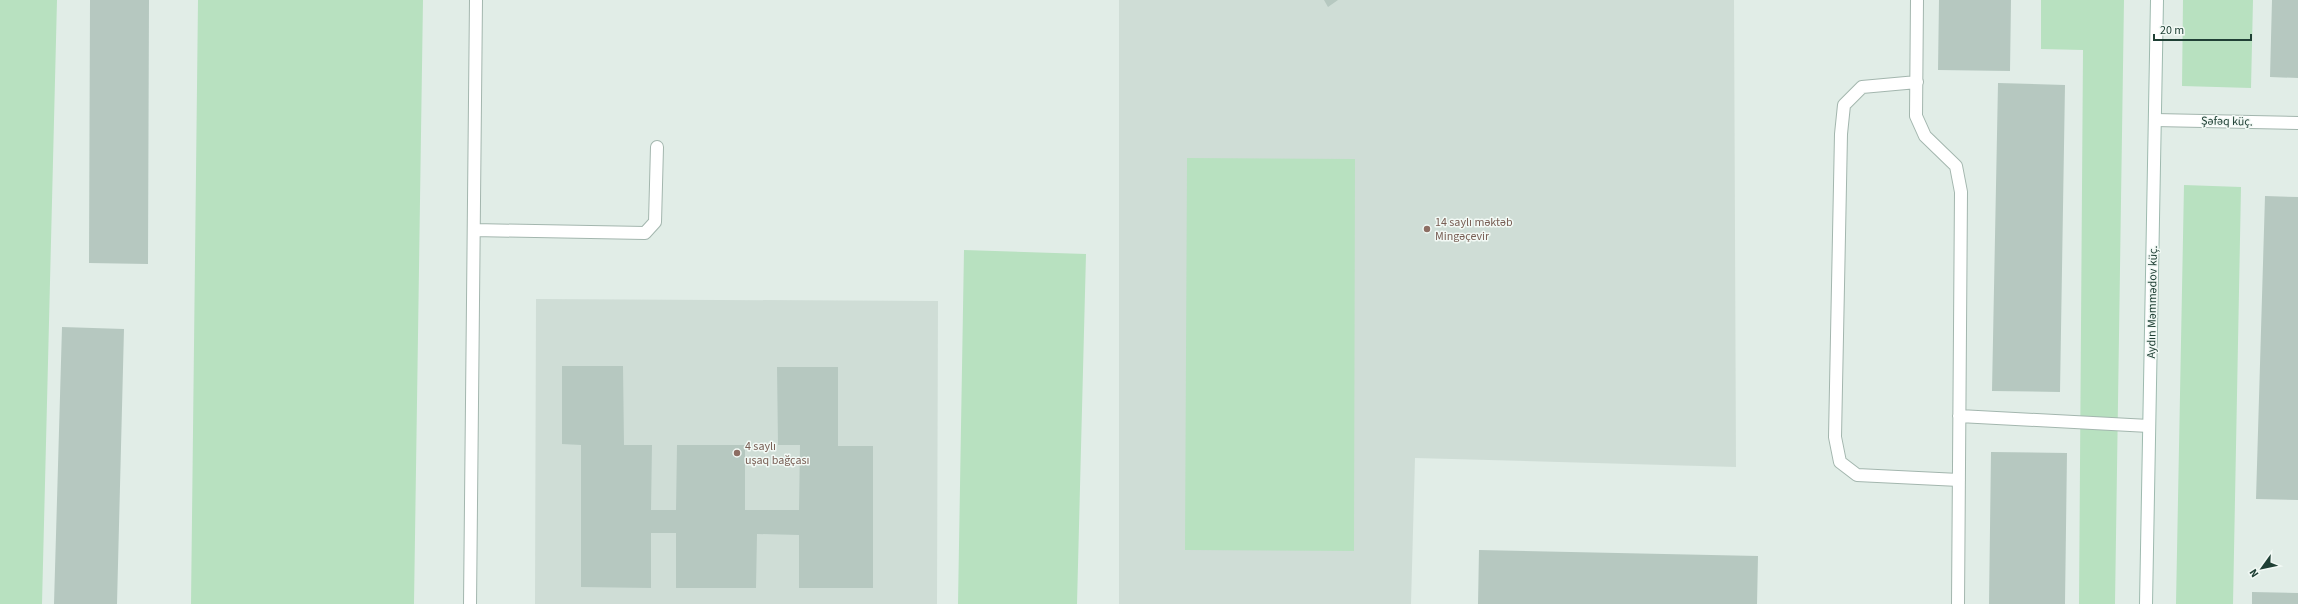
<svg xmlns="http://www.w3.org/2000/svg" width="2298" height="604" viewBox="0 0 2298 604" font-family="'Source Sans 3',sans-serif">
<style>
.built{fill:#cfddd6}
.green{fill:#b8e1c0}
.building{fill:#b6c8c0}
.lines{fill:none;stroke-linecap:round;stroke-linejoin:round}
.lane-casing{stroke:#a3b6ae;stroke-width:14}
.street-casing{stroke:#a3b6ae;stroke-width:14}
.secondary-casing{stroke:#9ebaaf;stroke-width:14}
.lane{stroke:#fff;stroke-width:12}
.street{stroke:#fff;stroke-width:12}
.secondary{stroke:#fff;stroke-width:12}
.education-dot{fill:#8d6e63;stroke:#f2f9f5;stroke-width:1.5}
.labels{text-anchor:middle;stroke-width:3;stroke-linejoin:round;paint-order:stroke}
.street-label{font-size:12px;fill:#1f4035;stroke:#f2f9f5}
.education-label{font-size:12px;fill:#785e54;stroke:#f2f9f5;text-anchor:start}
</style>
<rect width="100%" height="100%" fill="#e1ede7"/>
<path class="built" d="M 1119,0 L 1734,0 L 1736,467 L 1415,458 L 1411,604 L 1119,604 Z
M 536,299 L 938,301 L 937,604 L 535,604 Z"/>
<path class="green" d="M 0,0 L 57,0 L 42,604 L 0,604 Z
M 198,0 L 423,0 L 414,604 L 191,604 Z
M 2041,0 L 2124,0 L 2115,604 L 2079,604 L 2083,50 L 2041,49 Z
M 2183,0 L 2253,0 L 2251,88 L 2182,86 Z
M 1187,158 L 1355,159 L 1354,551 L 1185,550 Z
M 2184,185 L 2241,187 L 2233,604 L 2176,604 Z
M 964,250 L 1086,254 L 1077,604 L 958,604 Z"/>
<path class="building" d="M 90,0 L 149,0 L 148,264 L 89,263 Z
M 1324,0 L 1338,0 L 1328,7 Z
M 1939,0 L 2011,0 L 2010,71 L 1938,70 Z
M 2272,0 L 2298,0 L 2298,78 L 2270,77 Z
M 1998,83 L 2065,85 L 2060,392 L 1992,391 Z
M 2265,196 L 2298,197 L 2298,500 L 2256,499 Z
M 62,327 L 124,329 L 117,604 L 54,604 Z
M 562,366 L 623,366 L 624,445 L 652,445 L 651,510 L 676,510 L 677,445 L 745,445 L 745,510 L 799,510 L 800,445 L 778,445 L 777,367 L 838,367 L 838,446 L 873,446 L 873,588 L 799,588 L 799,535 L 757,534 L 756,588 L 676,588 L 676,533 L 651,533 L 651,588 L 581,587 L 581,445 L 562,444 Z
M 1991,452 L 2067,453 L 2065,604 L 1989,604 Z
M 1479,550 L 1758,556 L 1757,604 L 1478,604 Z
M 2252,592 L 2298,593 L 2298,604 L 2252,604 Z"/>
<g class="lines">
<g class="lane-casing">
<path id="lane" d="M 1917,0 L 1916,116 L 1925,136 L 1956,166 L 1961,192 L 1958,604
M 1917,82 L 1862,87 L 1844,105 L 1841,134 L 1835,437 L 1840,462 L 1857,475 L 1959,480
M 474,230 L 645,233 L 655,222 L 657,147
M 1959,416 L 2149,426
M 470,604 L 476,0"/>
</g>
<g class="street-casing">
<path id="street" d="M 2155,120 L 2298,123"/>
</g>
<g class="secondary-casing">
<path id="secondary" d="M 2146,604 L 2157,0"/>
</g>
<use href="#lane" class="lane"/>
<use href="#street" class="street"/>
<use href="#secondary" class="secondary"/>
</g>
<g class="education-dot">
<circle cx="1427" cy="229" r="4"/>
<circle cx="737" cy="453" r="4"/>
</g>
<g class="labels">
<g class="street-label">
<text transform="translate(2227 121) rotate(1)" y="4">Şəfəq küç.</text>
<text transform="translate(2152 302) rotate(-89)" y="4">Aydın Məmmədov küç.</text>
</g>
<g class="education-label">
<text x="1435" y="226">14 saylı məktəb<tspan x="1435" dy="14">Mingəçevir</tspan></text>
<text x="745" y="450">4 saylı<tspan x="745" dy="14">uşaq bağçası</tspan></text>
</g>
</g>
<g transform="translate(2262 568) rotate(237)" stroke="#f2f9f5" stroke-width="3" paint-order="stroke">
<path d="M0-3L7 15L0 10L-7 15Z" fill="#1f4035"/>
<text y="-6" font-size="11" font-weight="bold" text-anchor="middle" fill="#1f4035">N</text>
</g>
<path d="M2154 34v6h97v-6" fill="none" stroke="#1f4035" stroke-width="2"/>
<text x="2160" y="34" font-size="12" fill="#1f4035" stroke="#f2f9f5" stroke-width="3" paint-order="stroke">20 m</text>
</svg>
